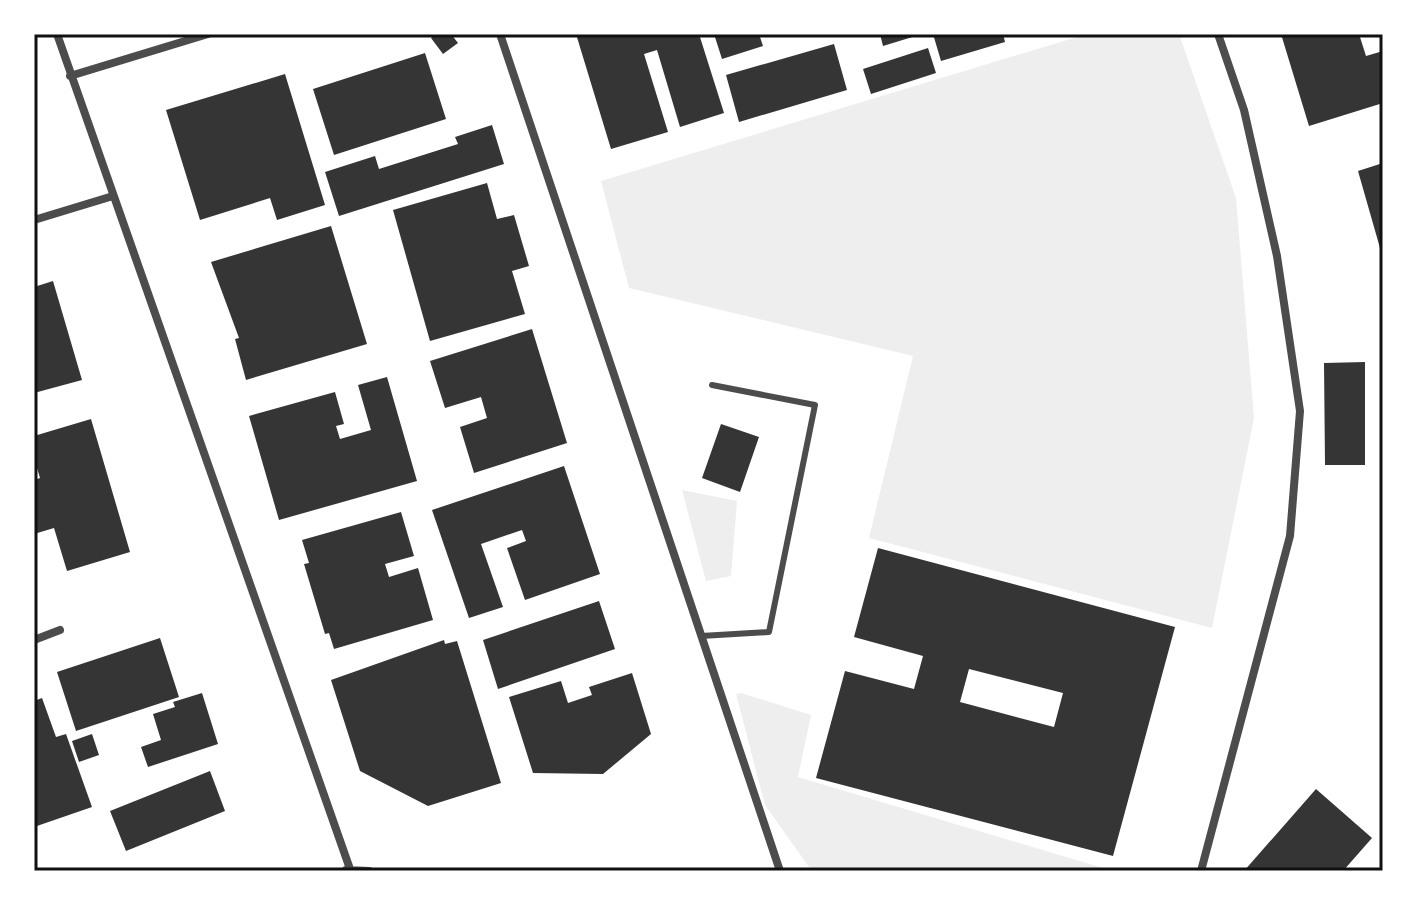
<svg xmlns="http://www.w3.org/2000/svg" width="1417" height="905" viewBox="0 0 1417 905" font-family="Inter,sans-serif">
<style>
.green{fill:#eee}
.building{fill:#353535;fill-rule:evenodd}
.lines{fill:none;stroke-linecap:round;stroke-linejoin:round}
.service{stroke:#4c4c4c;stroke-width:6}
.minor{stroke:#4c4c4c;stroke-width:8}
.neatline{fill:none;stroke:#111;stroke-width:3}
</style>
<rect width="100%" height="100%" fill="#fff"/>
<path class="green" d="M 1087,34 L 1179,34 L 1236,198 L 1254,418 L 1212,628 L 869,538 L 913,356 L 629,288 L 601,181 Z
M 682,490 L 737,501 L 731,576 L 706,581 Z
M 741,693 L 811,715 L 798,777 L 1113,871 L 822,871 L 809,867 L 765,805 L 736,694 Z"/>
<path class="building" d="M 436,34 L 451,34 L 458,43 L 443,54 L 431,38 Z
M 576,34 L 699,34 L 724,113 L 680,127 L 657,50 L 644,54 L 668,132 L 611,149 Z
M 714,34 L 759,34 L 763,46 L 722,59 Z
M 880,34 L 919,34 L 919,35 L 883,46 Z
M 933,34 L 1003,34 L 1005,42 L 941,61 Z
M 1281,34 L 1359,34 L 1366,56 L 1383,51 L 1383,103 L 1309,126 Z
M 834,44 L 847,90 L 739,122 L 726,75 Z
M 928,48 L 936,73 L 871,94 L 863,69 Z
M 425,53 L 446,119 L 334,155 L 313,89 Z
M 285,74 L 325,205 L 277,220 L 270,198 L 200,220 L 166,110 Z
M 492,125 L 504,164 L 339,216 L 325,172 L 375,156 L 379,169 L 458,144 L 455,137 Z
M 1383,163 L 1383,254 L 1382,255 L 1358,171 Z
M 487,183 L 497,219 L 514,215 L 529,266 L 512,271 L 525,314 L 430,341 L 393,210 Z
M 331,226 L 367,344 L 246,380 L 235,339 L 239,338 L 211,262 Z
M 53,281 L 82,380 L 34,393 L 34,287 Z
M 532,329 L 567,443 L 474,473 L 460,427 L 487,418 L 481,397 L 445,408 L 430,361 Z
M 1365,362 L 1365,465 L 1325,465 L 1324,363 Z
M 387,377 L 417,481 L 279,520 L 249,416 L 335,392 L 344,424 L 336,426 L 340,439 L 371,430 L 358,385 Z
M 91,419 L 130,552 L 67,571 L 54,528 L 34,534 L 34,480 L 40,478 L 34,458 L 34,436 Z
M 721,424 L 759,437 L 740,492 L 702,478 Z
M 564,466 L 600,574 L 525,600 L 507,548 L 526,541 L 522,530 L 481,544 L 503,607 L 469,618 L 432,510 Z
M 401,512 L 414,556 L 385,564 L 389,577 L 418,568 L 433,620 L 334,649 L 329,633 L 325,634 L 304,564 L 309,563 L 302,540 Z
M 878,548 L 1175,627 L 1113,856 L 816,778 L 845,671 L 914,689 L 923,656 L 854,637 ZM 969,669 L 1063,693 L 1054,727 L 960,702 Z
M 599,601 L 615,649 L 498,689 L 483,640 Z
M 160,638 L 179,697 L 76,731 L 57,672 Z
M 444,640 L 445,644 L 457,641 L 501,783 L 428,806 L 360,771 L 331,680 Z
M 632,673 L 651,734 L 603,774 L 533,773 L 509,697 L 561,681 L 568,703 L 592,695 L 589,687 Z
M 202,693 L 218,744 L 148,767 L 141,747 L 161,740 L 153,714 L 175,707 L 173,702 Z
M 42,698 L 56,737 L 66,734 L 92,807 L 34,827 L 34,701 Z
M 92,734 L 99,755 L 79,762 L 72,741 Z
M 210,771 L 225,811 L 126,851 L 110,811 Z
M 1316,789 L 1372,838 L 1343,871 L 1244,871 Z"/>
<g class="lines">
<path class="service" d="M 701,636 L 769,632 L 815,405 L 712,385"/>
<path class="minor" d="M 57,34 L 350,869
M 500,34 L 780,871
M 70,76 L 208,34
M 34,220 L 113,196
M 34,640 L 60,630
M 346,870 L 369,871
M 1201,871 L 1290,536 L 1300,411 L 1277,256 L 1244,110 L 1218,34"/>
</g>
<rect width="1417" height="905" fill="none" stroke="#ffffff" stroke-width="72"/>
<rect x="36" y="36" width="1345" height="833" class="neatline"/>
</svg>
